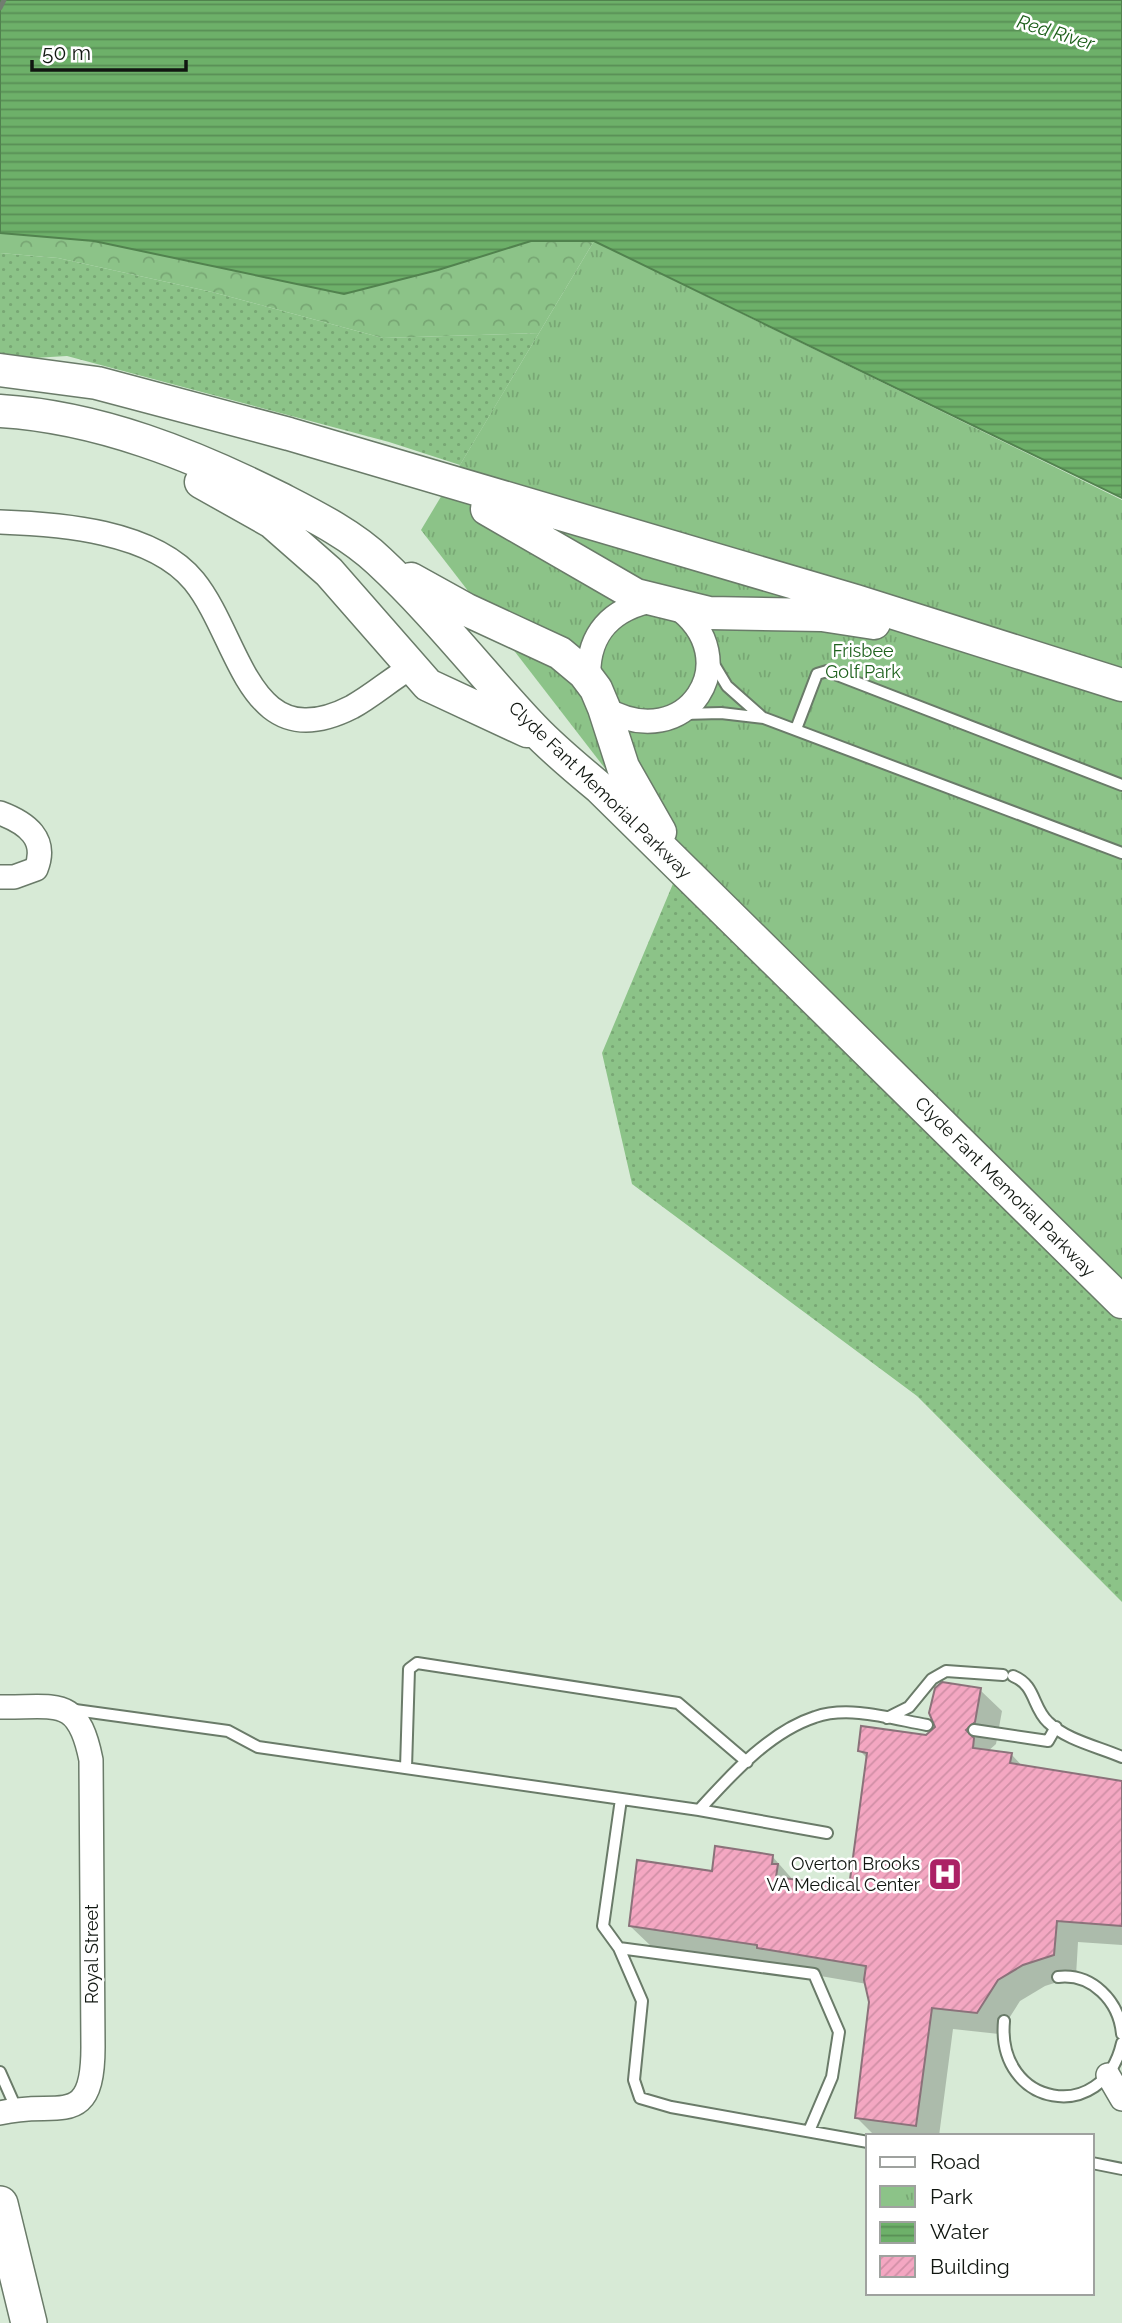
<svg xmlns="http://www.w3.org/2000/svg" width="1122" height="2323" viewBox="0 0 1122 2323" font-family="Raleway,sans-serif">
<style>
.grass{fill:url(#grass-dots)}
.forest{fill:url(#forest-crowns)}
.park{fill:url(#park-tufts)}
.water{fill:url(#water-rules);stroke:#51824e;stroke-width:2}
.shadow{fill:#0003}
.building{fill:url(#building-hatch);stroke:#8b727a;stroke-width:2}
.lines{fill:none;stroke-linecap:round;stroke-linejoin:round}
.lane-casing{stroke:#6a7b69;stroke-width:14}
.street-casing{stroke:#6a7b69;stroke-width:26}
.secondary-casing{stroke:#6a7b69;stroke-width:35}
.primary-casing{stroke:#6a7b69;stroke-width:38}
.lane{stroke:#fff;stroke-width:10}
.street{stroke:#fff;stroke-width:23}
.secondary{stroke:#fff;stroke-width:32}
.primary{stroke:#fff;stroke-width:35}
.rail{stroke:#717d70;stroke-width:5}
.labels{text-anchor:middle;stroke-width:5;stroke-linejoin:round;paint-order:stroke}
.park-label{font-size:18px;fill:#20631f;stroke:#fff}
.street-label{font-size:18px;fill:#101610;stroke:#fff}
.poi-label{font-size:18px;fill:#101610;stroke:#fff;text-anchor:end}
.water-label{font-size:19px;font-style:italic;fill:#1b5e19;stroke:#fff}
</style>
<defs>
<pattern id="grass-dots" width="8" height="8" patternUnits="userSpaceOnUse" patternTransform="scale(1.75)"><rect width="8" height="8" fill="#8cc388"/><path d="M2 2h.1M6 6h.1" fill="none" stroke="#78a774" stroke-width="1.8" stroke-linecap="round"/></pattern>
<pattern id="forest-crowns" width="20" height="18" patternUnits="userSpaceOnUse" patternTransform="scale(1.75)"><rect width="20" height="18" fill="#8cc388"/><path d="M2 6a3 3 0 1 1 6 0M12 15a3 3 0 1 1 6 0" fill="none" stroke="#78a774"/></pattern>
<pattern id="park-tufts" width="24" height="20" patternUnits="userSpaceOnUse" patternTransform="scale(1.75)"><rect width="24" height="20" fill="#8cc388"/><path d="M3 7l-1-3M5 7V3M7 7l1-3M15 17l-1-3M17 17v-4M19 17l1-3" fill="none" stroke="#78a774"/></pattern>
<pattern id="water-rules" width="6" height="5" patternUnits="userSpaceOnUse" patternTransform="scale(1.75)"><rect width="6" height="5" fill="#6db069"/><path d="M0 2.5h6" fill="none" stroke="#588e55"/></pattern>
<pattern id="building-hatch" width="6" height="6" patternUnits="userSpaceOnUse" patternTransform="scale(1.75)"><rect width="6" height="6" fill="#f4a7c2"/><path d="M-1 1l2-2M0 6l6-6M5 7l2-2" fill="none" stroke="#d08fa6"/></pattern>
</defs>
<rect width="100%" height="100%" fill="#d7ead6"/>
<path class="grass" d="M 0,253 L 58,258 L 212,292 L 383,338 L 539,333 L 460,465 L 389,442 L 67,356 L 0,360 Z
M 680,867 L 1122,1321 L 1122,1602 L 917,1396 L 632,1184 L 602,1053 Z"/>
<path class="forest" d="M 0,233 L 94,241 L 344,294 L 438,270 L 531,241 L 594,241 L 539,333 L 383,338 L 212,292 L 58,258 L 0,253 Z"/>
<path class="park" d="M 594,241 L 1122,500 L 1122,1288 L 607,771 L 421,530 Z"/>
<path class="water" d="M 0,0 L 1122,0 L 1122,498 L 594,241 L 531,241 L 438,270 L 344,294 L 94,241 L 0,233 Z"/>
<path class="shadow" d="M 980,1690 L 1002,1711 L 996,1744 L 987,1752 L 1012,1755 L 1023,1767 L 1122,1783 L 1122,1945 L 1078,1942 L 1076,1976 L 1045,1986 L 1020,2001 L 999,2034 L 953,2029 L 939,2136 L 875,2136 L 856,2117 L 871,2002 L 867,1984 L 652,1947 L 630,1926 L 713,1873 L 772,1856 L 794,1881 L 851,1889 L 868,1759 L 860,1751 L 927,1737 Z"/>
<path class="building" d="M 942,1682 L 981,1688 L 975,1722 L 966,1730 L 974,1738 L 973,1748 L 1012,1753 L 1010,1763 L 1122,1781 L 1122,1926 L 1057,1921 L 1054,1955 L 1023,1965 L 998,1980 L 977,2013 L 932,2008 L 916,2126 L 855,2118 L 869,2002 L 864,1980 L 866,1966 L 757,1948 L 757,1945 L 629,1926 L 637,1860 L 712,1871 L 715,1846 L 773,1855 L 772,1864 L 778,1864 L 776,1877 L 849,1887 L 867,1753 L 858,1751 L 861,1726 L 926,1735 L 935,1727 L 929,1713 L 935,1688 Z"/>
<g class="lines">
<g class="lane-casing">
<path id="lane" d="M 712,661 L 727,686 L 762,717
M 683,714 L 721,713 L 764,718 L 1122,853
M 796,729 L 817,674 L 827,671 L 1122,785
M 1013,1676 C 1036,1685 1032,1707 1048,1722 C 1066,1740 1099,1747 1122,1757
M 68,1709 L 228,1731 L 258,1747 L 699,1810 L 827,1833
M 887,1718 L 909,1707 L 932,1679 L 946,1671 L 1003,1675
M 974,1730 L 1048,1741 L 1056,1727
M 406,1768 L 409,1669 L 417,1663 L 678,1703 L 747,1762
M 621,1799 L 603,1926 L 619,1948 L 642,2001 L 634,2080 L 640,2098 L 671,2107 L 868,2142
M 699,1810 C 731,1775 769,1732 815,1717 C 849,1705 893,1719 927,1725
M 619,1948 L 814,1974 L 839,2032 L 832,2077 L 809,2131
M 1058,1977 C 1092,1973 1119,2001 1122,2034
M 1004,2021 C 996,2107 1103,2126 1122,2043
M 0,2072 L 16,2108
M 1092,2163 L 1122,2169"/>
</g>
<g class="street-casing">
<path id="street" d="M 0,522 C 60,524 153,531 194,581 C 241,639 248,760 352,707 C 372,696 390,680 410,668
M 589,681 C 586,634 611,608 656,600
M 604,708 C 687,757 749,658 675,606
M 0,813 C 27,823 48,839 36,869 L 14,877 L 0,877
M 0,1707 C 57,1708 78,1695 91,1760 L 93,2047 C 93,2133 56,2098 0,2113
M 1108,2075 L 1122,2099"/>
</g>
<g class="secondary-casing">
<path id="secondary" d="M 0,370 L 97,383 L 289,434 L 856,601 L 1122,685
M 0,411 C 99,417 193,455 281,499 C 314,516 352,535 379,561 C 435,613 481,673 533,728 C 554,750 577,769 600,788 L 1122,1302
M 201,482 L 272,522 L 329,572 L 428,685 L 527,731
M 487,509 L 636,595 L 709,613 L 822,615 L 874,623
M 411,579 L 467,610 L 560,653 L 584,673 L 596,689 L 604,708 L 623,767 L 660,832"/>
</g>
<g class="primary-casing">
<path id="primary" d="M 0,2204 L 29,2323"/>
</g>
<use href="#lane" class="lane"/>
<use href="#street" class="street"/>
<use href="#secondary" class="secondary"/>
<use href="#primary" class="primary"/>
<path class="rail" d="M 0,8 L 4,0"/>
</g>
<defs>
<g id="hospital-square" transform="scale(1.75)"><rect x="-9" y="-9" width="18" height="18" rx="4" fill="#ab2165" stroke="#fff"/><path d="M-5-5h3v3.5h4V-5h3V5h-3V1.5h-4V5h-3Z" fill="#fff"/></g>
</defs>
<g fill-rule="evenodd">
<use href="#hospital-square" x="945" y="1874"/>
</g>
<g class="labels">
<g class="park-label">
<text x="863" y="657">Frisbee<tspan x="863" dy="21">Golf Park</tspan></text>
</g>
<g class="street-label">
<text transform="translate(600 790) rotate(44)" y="6">Clyde Fant Memorial Parkway</text>
<text transform="translate(1005 1187) rotate(45)" y="6">Clyde Fant Memorial Parkway</text>
<text transform="translate(92 1954) rotate(-90)" y="6">Royal Street</text>
</g>
<g class="poi-label">
<text x="920" y="1870">Overton Brooks<tspan x="920" dy="21">VA Medical Center</tspan></text>
</g>
<g class="water-label">
<text transform="translate(1056 32) rotate(17)" y="7">Red River</text>
</g>
</g>
<rect x="866" y="2134" width="228" height="161" fill="#ffffff" stroke="#9fa29f" stroke-width="2"/>
<rect x="880" y="2157" width="35" height="10" fill="#ffffff" stroke="#9fa29f" stroke-width="2"/>
<text x="930" y="2169" font-size="21" fill="#101610">Road</text>
<rect x="880" y="2186" width="35" height="21" fill="url(#park-tufts)" stroke="#9fa29f" stroke-width="2"/>
<text x="930" y="2204" font-size="21" fill="#101610">Park</text>
<rect x="880" y="2222" width="35" height="21" fill="url(#water-rules)" stroke="#9fa29f" stroke-width="2"/>
<text x="930" y="2239" font-size="21" fill="#101610">Water</text>
<rect x="880" y="2256" width="35" height="21" fill="url(#building-hatch)" stroke="#9fa29f" stroke-width="2"/>
<text x="930" y="2274" font-size="21" fill="#101610">Building</text>
<path d="M32 60v10h154v-10" fill="none" stroke="#101610" stroke-width="3.5"/>
<text x="42" y="60" font-size="21" fill="#101610" stroke="#ffffff" stroke-width="5" paint-order="stroke">50 m</text>
</svg>
